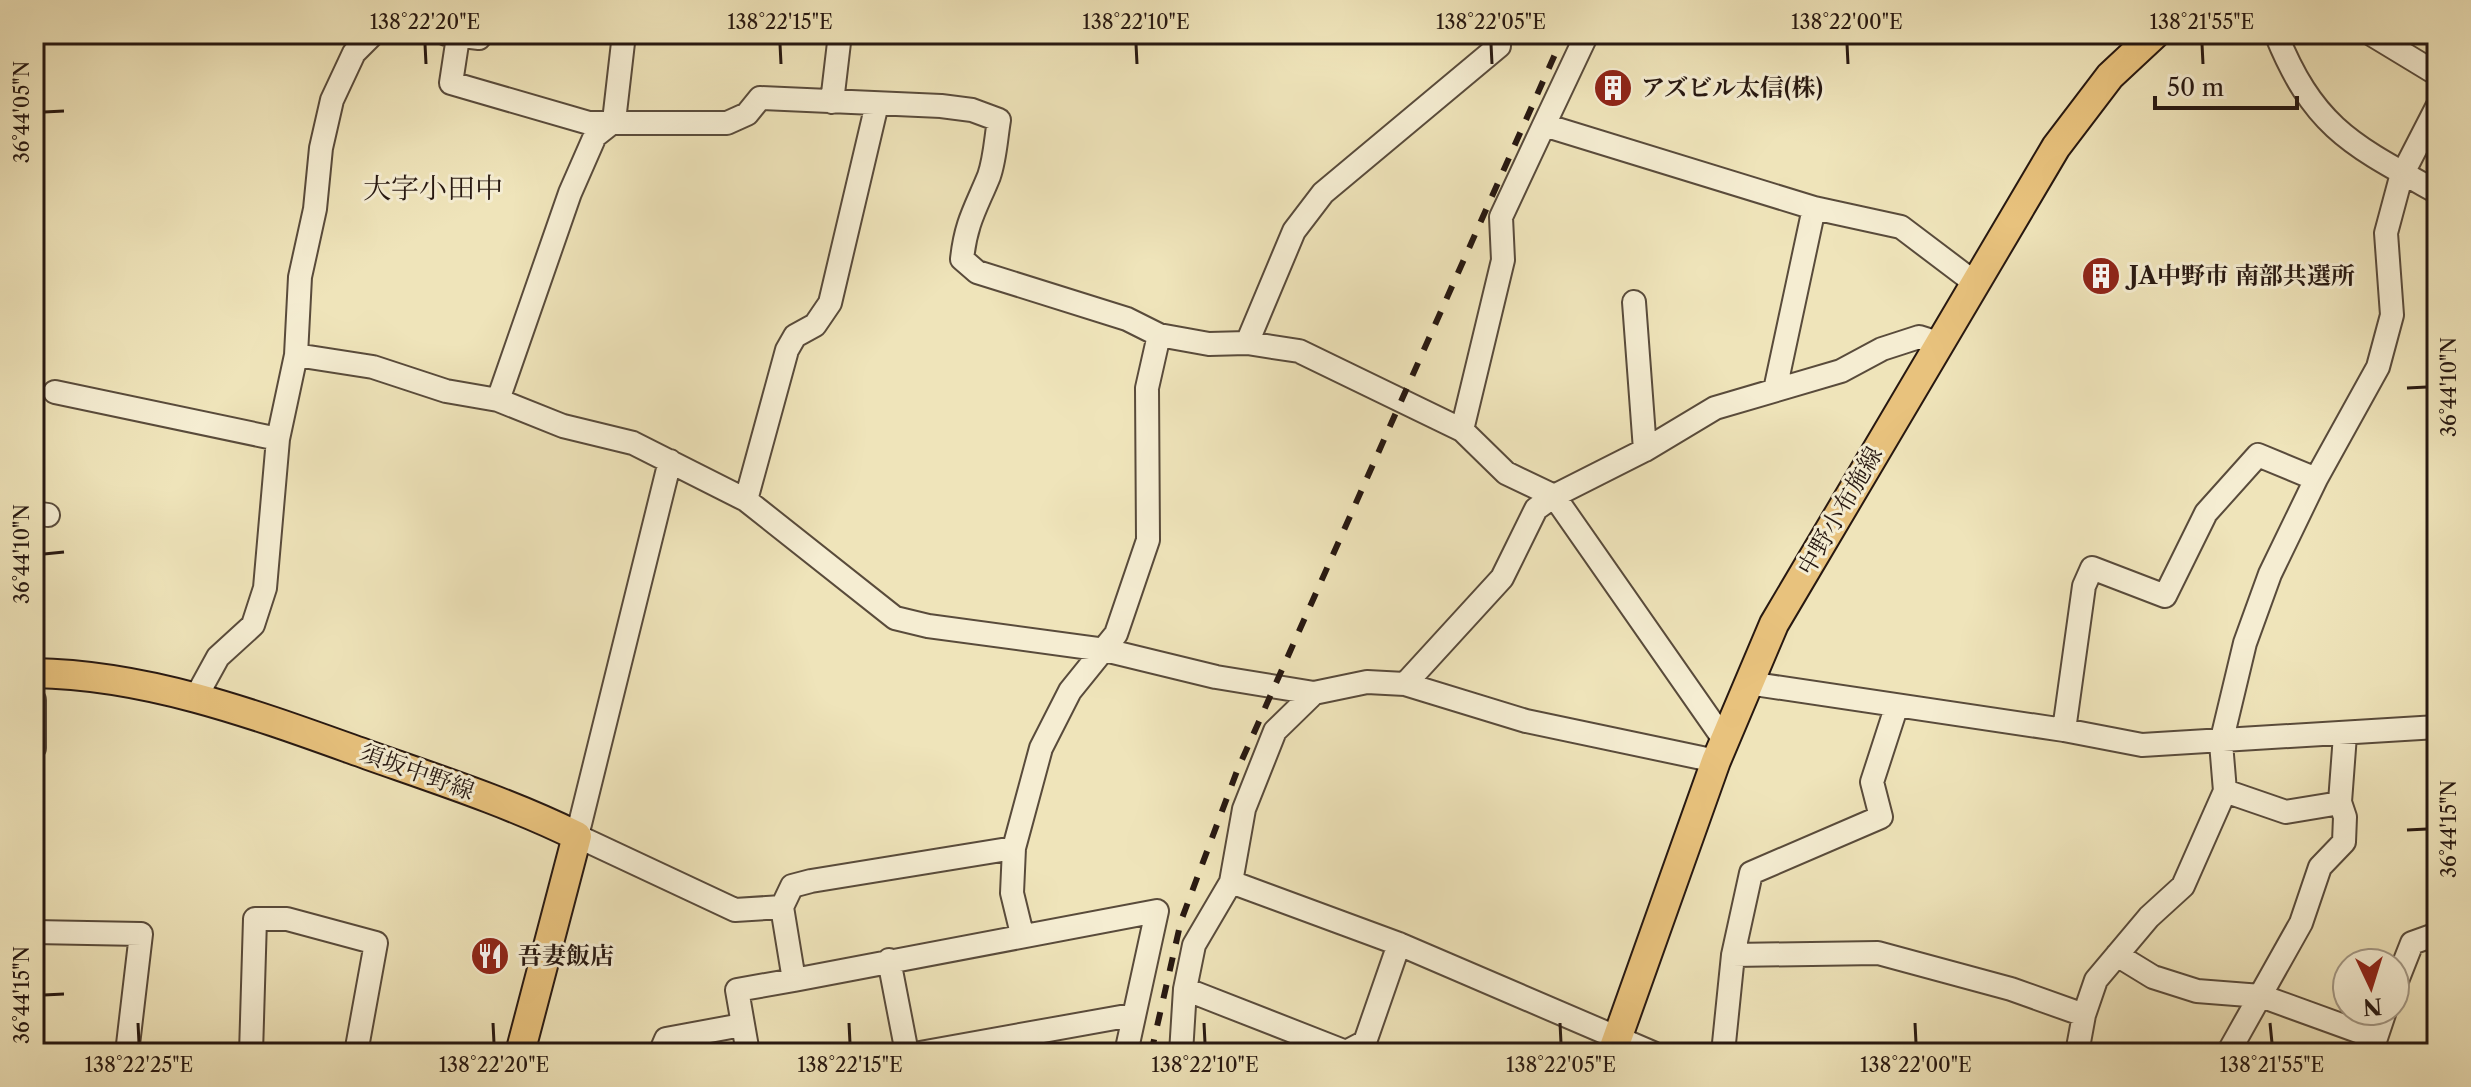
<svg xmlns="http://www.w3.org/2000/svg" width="2471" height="1087" viewBox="0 0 2471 1087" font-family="'Libre Caslon Text','Noto Serif JP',serif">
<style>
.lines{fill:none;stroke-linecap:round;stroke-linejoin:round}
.minor-casing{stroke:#594b3b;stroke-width:26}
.major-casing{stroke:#271811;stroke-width:32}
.minor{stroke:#f5edd2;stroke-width:22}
.major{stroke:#e8c27d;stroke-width:28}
.rail{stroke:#271811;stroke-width:6;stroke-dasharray:14 14;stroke-linecap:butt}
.ticks{fill:none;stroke:#271811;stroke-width:3}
.labels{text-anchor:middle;stroke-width:6;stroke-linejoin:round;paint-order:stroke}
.poi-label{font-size:24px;font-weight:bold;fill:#271811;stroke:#f5edd2;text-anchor:start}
.street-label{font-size:24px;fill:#271811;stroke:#f5edd2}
.quarter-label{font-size:28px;fill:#271811;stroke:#f5edd2}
.neatline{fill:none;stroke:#271811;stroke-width:3}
.ticks-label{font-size:20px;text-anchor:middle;fill:#271811}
</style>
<rect width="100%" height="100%" fill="#efe4ba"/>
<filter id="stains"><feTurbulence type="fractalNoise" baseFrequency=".0025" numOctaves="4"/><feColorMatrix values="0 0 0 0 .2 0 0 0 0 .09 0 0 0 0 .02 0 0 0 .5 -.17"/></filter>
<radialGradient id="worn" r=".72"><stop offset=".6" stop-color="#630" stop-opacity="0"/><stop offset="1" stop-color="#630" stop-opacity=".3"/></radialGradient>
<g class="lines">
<g class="minor-casing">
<path id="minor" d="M 446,34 L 479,38 L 482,34
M 2276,34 C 2314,128 2352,145 2437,192
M 2371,34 L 2437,74
M 458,37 L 451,83 L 589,123 L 727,123 L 747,114 L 760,98 L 941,106 L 972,110 L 999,120 C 996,138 995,159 989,176 C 976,208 966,222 962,259 L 977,272 L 1127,319 L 1159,335 L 1209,344 L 1247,343 L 1299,351 L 1462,430 L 1506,473 L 1554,496 L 1725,741
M 832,102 L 840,34
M 1544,125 L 1587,34
M 1634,302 L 1645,450
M 1247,343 L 1294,231 L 1323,193 L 1499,46 L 1499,34
M 296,355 L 373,367 L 446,391 L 498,400 L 563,426 L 633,443 L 746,500 L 895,618 L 928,626 L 1105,650 L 1216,677 L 1314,693 L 1367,682 L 1405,684 L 1526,721 L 1716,761
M 1775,390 L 1814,208
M 55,392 L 278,439
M 498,400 L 570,193 L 595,136 L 614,121 L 624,34
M 1462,430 L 1503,260 L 1501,217 L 1544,125 L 1814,208 L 1901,227 L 1975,283
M 670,461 L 577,836 L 735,910 L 782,907 L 794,980 L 1157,911 L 1126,1053
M 746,500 L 787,350 L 795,336 L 815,325 L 830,303 L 877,104
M 34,513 L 48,515
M 1748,683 L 2064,730 L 2142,745 L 2437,727
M 1405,684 L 1502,578 L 1536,509 L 1554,496 L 1645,450 L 1715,408 L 1841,371 L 1882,349 L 1919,337 L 1938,343
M 196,697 L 218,657 L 253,625 L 265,588 L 278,439 L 296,355 L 300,277 L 315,209 L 321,148 L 332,100 L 354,53 L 373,34
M 34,700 L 34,748
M 2064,730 L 2084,586 L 2092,568 L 2165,596 L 2206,513 L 2258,455 L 2316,479
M 2225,791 L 2286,812 L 2340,803
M 1231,882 L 1399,944 L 1653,1053
M 782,907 L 792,886 L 811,881 L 1014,848
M 34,932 L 141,934 L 127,1053
M 1022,934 L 1012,893 L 1014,848 L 1041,748 L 1070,691 L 1116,634 L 1148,540 L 1147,388 L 1159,335
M 1733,955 L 1878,953 L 2011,989 L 2084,1015
M 2117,955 L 2153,977 L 2197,991 L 2261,996 L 2374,1037
M 889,960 L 907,1053
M 2395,986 L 2412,943 L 2437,934
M 1185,989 L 1346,1052 L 1365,1042 L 1399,944
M 251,1053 L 255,919 L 287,919 L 376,943 L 356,1053
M 660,1053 L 666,1039 L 742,1025
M 748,1053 L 737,990 L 794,980
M 920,1053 L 1132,1015
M 1181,1053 L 1185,989 L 1194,945 L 1231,882 L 1244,809 L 1275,731 L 1314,693
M 1723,1053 L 1733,955 L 1751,873 L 1881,817 L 1872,782 L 1896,708
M 2077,1053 L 2084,1015 L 2096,980 L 2149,917 L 2183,886 L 2225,791 L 2221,743 L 2245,643 L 2270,574 L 2316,479 L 2378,367 L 2392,315 L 2386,233 L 2401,177 L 2437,107
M 2228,1053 L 2301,923 L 2320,867 L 2344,842 L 2345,817 L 2340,802 L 2345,735
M 2371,1053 L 2385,1011"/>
</g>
<g class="major-casing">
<path id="major" d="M 34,673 C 151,675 259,716 368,755 C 439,780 510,803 577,836 L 520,1053
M 1612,1053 L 1716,761 L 1774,624 L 2056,147 L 2110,76 L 2155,34"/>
</g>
<use href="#minor" class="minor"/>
<use href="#major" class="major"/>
<path class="rail" d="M 1151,1053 L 1181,921 L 1237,771 L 1564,34"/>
</g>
<path class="ticks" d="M 425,44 L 426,64M 780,44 L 781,64M 1136,44 L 1137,64M 1491,44 L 1492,64M 1847,44 L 1848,64M 2202,44 L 2203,64M 44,112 L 64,111M 2407,388 L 2427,387M 44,554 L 64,552M 2407,830 L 2427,829M 44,995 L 64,994M 138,1023 L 139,1043M 493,1023 L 494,1043M 849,1023 L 850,1043M 1204,1023 L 1205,1043M 1560,1023 L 1561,1043M 1915,1023 L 1916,1043M 2270,1023 L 2272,1043"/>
<defs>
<g id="building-disc" transform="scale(2)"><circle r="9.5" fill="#8f2418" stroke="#f5edd2"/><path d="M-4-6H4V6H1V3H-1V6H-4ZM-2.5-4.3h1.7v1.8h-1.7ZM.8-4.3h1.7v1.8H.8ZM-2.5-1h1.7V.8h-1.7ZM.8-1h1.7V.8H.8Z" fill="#fff"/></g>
<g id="restaurant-disc" transform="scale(2)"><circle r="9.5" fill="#8f2418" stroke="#f5edd2"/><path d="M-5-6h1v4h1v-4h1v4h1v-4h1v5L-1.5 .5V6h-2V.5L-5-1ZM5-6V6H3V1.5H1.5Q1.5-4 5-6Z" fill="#fff"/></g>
</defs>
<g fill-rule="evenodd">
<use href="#building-disc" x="1613" y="88"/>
<use href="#building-disc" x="2101" y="276"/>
<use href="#restaurant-disc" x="490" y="956"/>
</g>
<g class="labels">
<g class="poi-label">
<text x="1641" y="96">アズビル太信(株)</text>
<text x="2129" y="284">JA中野市 南部共選所</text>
<text x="518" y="964">吾妻飯店</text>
</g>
<g class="street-label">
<text transform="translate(1840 511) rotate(-60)" y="8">中野小布施線</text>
<text transform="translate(417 772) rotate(20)" y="8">須坂中野線</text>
</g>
<g class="quarter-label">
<text x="433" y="198">大字小田中</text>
</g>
</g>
<rect width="2471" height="1087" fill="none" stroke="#efe4ba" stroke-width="88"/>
<g transform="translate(2371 987) rotate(176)"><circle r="38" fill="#f5edd2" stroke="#a39885" stroke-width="2"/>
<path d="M0-6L14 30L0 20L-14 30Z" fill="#8f2418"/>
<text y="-12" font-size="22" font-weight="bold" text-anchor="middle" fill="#271811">N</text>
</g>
<path d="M2155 96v12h142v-12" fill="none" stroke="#271811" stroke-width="4"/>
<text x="2167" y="96" font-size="24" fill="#271811" stroke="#f5edd2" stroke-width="6" paint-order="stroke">50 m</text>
<rect x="44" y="44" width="2383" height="999" class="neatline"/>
<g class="ticks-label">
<text x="425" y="29">138°22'20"E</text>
<text x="780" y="29">138°22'15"E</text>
<text x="1136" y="29">138°22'10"E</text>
<text x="1491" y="29">138°22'05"E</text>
<text x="1847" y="29">138°22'00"E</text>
<text x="2202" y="29">138°21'55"E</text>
<text transform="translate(22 112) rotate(-90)" y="7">36°44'05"N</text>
<text transform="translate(2449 387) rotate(-90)" y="7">36°44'10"N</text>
<text transform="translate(22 554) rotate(-90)" y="7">36°44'10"N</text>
<text transform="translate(2449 829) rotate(-90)" y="7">36°44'15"N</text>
<text transform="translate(22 995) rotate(-90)" y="7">36°44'15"N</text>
<text x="139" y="1072">138°22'25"E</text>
<text x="494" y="1072">138°22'20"E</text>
<text x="850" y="1072">138°22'15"E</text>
<text x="1205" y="1072">138°22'10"E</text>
<text x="1561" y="1072">138°22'05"E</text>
<text x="1916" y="1072">138°22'00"E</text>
<text x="2272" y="1072">138°21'55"E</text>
</g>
<rect width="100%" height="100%" filter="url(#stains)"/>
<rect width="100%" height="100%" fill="url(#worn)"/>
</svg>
